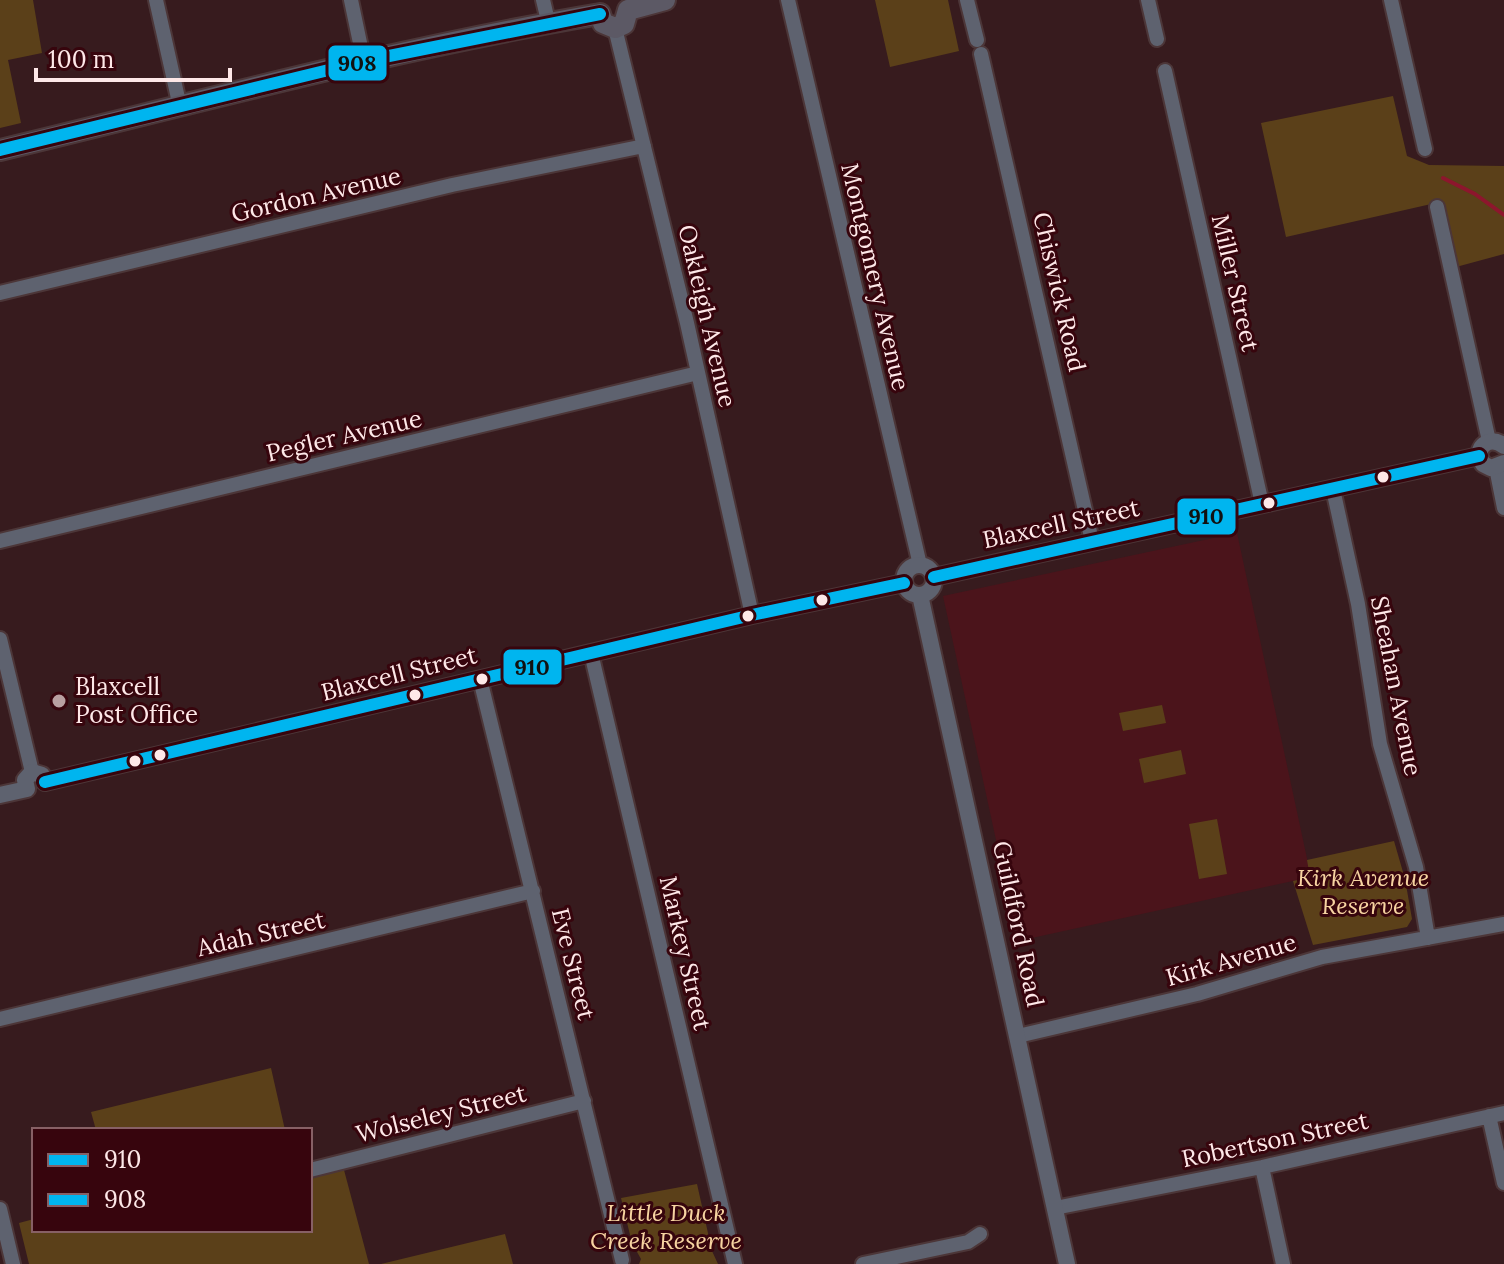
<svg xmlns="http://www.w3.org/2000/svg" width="1504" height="1264" viewBox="0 0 1504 1264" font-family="Lora,serif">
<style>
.built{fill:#4b141b}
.green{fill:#5b4019}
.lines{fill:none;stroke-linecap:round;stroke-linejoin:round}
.stream{stroke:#8d162d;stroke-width:4}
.minor-casing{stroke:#4c3638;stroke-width:18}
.tertiary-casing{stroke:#4c3638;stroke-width:20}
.secondary-casing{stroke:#4c3638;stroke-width:24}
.minor{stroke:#5e626f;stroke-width:14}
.tertiary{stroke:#5e626f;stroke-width:16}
.secondary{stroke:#5c5965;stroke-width:20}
.bus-1-casing{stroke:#37050d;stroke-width:18}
.bus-2-casing{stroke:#37050d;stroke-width:18}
.bus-1{stroke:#00b5ef;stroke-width:12}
.bus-2{stroke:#00b5ef;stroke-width:12}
.bus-dot{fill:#fee8e8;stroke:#37050d;stroke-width:3}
.poi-dot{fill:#b8a0a1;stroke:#37050d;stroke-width:3}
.labels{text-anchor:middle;stroke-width:6;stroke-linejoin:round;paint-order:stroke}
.street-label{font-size:24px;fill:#fee8e8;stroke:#37050d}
.poi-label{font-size:24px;fill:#fee8e8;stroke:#37050d;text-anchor:start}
.park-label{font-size:24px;font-style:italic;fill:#f7d4a1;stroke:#37050d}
.line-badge{stroke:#37050d;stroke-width:3}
.pale-badge-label{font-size:22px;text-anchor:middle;font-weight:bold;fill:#111}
</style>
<rect width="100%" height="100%" fill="#371b1e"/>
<path class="built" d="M 1237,533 L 1311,877 L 1018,941 L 943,596 Z"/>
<path class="green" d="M 0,0 L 33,0 L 42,53 L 8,60 L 21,123 L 0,128 Z
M 875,0 L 948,0 L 959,51 L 890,67 Z
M 1393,96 L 1407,156 L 1429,165 L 1504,166 L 1504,254 L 1456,267 L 1440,202 L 1286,237 L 1261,123 Z
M 1162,705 L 1166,723 L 1123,731 L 1119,713 Z
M 1181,750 L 1186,774 L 1144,783 L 1139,759 Z
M 1217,819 L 1227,874 L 1199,879 L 1189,824 Z
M 1394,841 L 1405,879 L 1412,919 L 1407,927 L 1313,945 L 1293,881 L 1310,877 L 1307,860 Z
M 271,1068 L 285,1130 L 96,1130 L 91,1112 Z
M 310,1160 L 344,1170 L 369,1264 L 29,1264 L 19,1223 L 34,1219 L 34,1230 L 310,1230 Z
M 697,1184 L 712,1251 L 718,1264 L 639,1264 L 641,1259 L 632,1243 L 621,1198 Z
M 505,1234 L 513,1264 L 381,1264 Z"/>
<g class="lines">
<path class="stream" d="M 1443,178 L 1475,194 L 1504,215"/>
<g class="minor-casing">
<path id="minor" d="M 156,0 L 180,107
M 351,0 L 364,62
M 543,0 L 548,21
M 788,0 L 920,565
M 967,0 L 977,40
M 1148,0 L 1157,39
M 1391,0 L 1425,149
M 615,28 L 687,323 L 752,615
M 981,54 L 1092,541
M 1165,71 L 1262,504
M 1437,207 L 1489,441
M 0,293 L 452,185 L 644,146
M 1496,468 L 1504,508
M 1333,489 L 1358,604 L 1380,744 L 1416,867 L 1428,938
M 0,541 L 698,373
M 0,639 L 32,772
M 591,653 L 735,1264
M 480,679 L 622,1260
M 0,1019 L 533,891
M 1018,1036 L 1197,994 L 1322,957 L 1504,924
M 1489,1116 L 1504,1183
M 1262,1167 L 1283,1264
M 310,1170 L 584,1101
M 1055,1208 L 1262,1167 L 1504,1113
M 0,1209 L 13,1264
M 863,1264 L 968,1242 L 980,1234"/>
</g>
<g class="tertiary-casing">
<path id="tertiary" d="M 1479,456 C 1480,442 1493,437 1504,446
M 1479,456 L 1483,464 L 1491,468 L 1504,463
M904 580a15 15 0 1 1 30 0a15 15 0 1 1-30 0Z
M 934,577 L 1479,456
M 920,595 L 1067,1264
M 45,782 L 752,615 L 904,583
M 27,789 L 25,780 L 32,772 L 42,775 L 45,782
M 0,795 L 27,789"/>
</g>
<g class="secondary-casing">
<path id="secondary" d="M 628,10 L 665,0
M 600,14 L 603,23 L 615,28 L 624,24 L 628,10
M 0,150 C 199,102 398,48 600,14"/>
</g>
<use href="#minor" class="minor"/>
<use href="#tertiary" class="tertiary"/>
<use href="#secondary" class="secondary"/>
<g class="bus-1-casing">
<path id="bus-1" d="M 934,577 L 1479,456
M 45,782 L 752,615 L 904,583"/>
</g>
<g class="bus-2-casing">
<path id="bus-2" d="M 0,150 L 374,59 L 600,14"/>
</g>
<use href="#bus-1" class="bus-1"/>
<use href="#bus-2" class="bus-2"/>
</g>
<g class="bus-dot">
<circle cx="1383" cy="477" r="7"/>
<circle cx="1269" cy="503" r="7"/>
<circle cx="822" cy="600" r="7"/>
<circle cx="748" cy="616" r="7"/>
<circle cx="482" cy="679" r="7"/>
<circle cx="415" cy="695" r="7"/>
<circle cx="160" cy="755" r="7"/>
<circle cx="135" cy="761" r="7"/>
</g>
<circle class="poi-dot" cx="59" cy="701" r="8"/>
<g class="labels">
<g class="street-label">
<text transform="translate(316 195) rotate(-13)" y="8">Gordon Avenue</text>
<text transform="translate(875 277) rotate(77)" y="8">Montgomery Avenue</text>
<text transform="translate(1235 283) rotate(77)" y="8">Miller Street</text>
<text transform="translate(1059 292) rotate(77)" y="8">Chiswick Road</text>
<text transform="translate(707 316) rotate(77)" y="8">Oakleigh Avenue</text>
<text transform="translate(344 436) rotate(-13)" y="8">Pegler Avenue</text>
<text transform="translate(1061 524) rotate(-12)" y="8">Blaxcell Street</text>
<text transform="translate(399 674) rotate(-14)" y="8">Blaxcell Street</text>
<text transform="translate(1396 686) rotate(79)" y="8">Sheahan Avenue</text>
<text transform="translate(1018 924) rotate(78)" y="8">Guildford Road</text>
<text transform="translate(261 934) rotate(-13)" y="8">Adah Street</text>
<text transform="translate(685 953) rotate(77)" y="8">Markey Street</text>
<text transform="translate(1231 960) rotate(-16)" y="8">Kirk Avenue</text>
<text transform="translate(573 964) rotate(76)" y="8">Eve Street</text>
<text transform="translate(441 1114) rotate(-14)" y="8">Wolseley Street</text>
<text transform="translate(1275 1140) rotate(-12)" y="8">Robertson Street</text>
</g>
<g class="poi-label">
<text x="75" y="695">Blaxcell<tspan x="75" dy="28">Post Office</tspan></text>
</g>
<g class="park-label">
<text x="1363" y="886">Kirk Avenue<tspan x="1363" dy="28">Reserve</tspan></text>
<text x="666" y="1221">Little Duck<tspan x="666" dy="28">Creek Reserve</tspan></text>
</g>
</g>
<g class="line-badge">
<rect x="327" y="44" width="61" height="38" rx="8" fill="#00b5ef"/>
<rect x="1176" y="497" width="61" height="39" rx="8" fill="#00b5ef"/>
<rect x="502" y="648" width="61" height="38" rx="8" fill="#00b5ef"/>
</g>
<g class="pale-badge-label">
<text x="357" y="71">908</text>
<text x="1206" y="524">910</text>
<text x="532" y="675">910</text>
</g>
<rect x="32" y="1128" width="280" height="104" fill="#37050d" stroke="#876065" stroke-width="2"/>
<rect x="48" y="1154" width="40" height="12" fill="#00b5ef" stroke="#876065" stroke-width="2"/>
<text x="104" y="1168" font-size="24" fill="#fee8e8">910</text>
<rect x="48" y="1194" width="40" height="12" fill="#00b5ef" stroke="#876065" stroke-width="2"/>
<text x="104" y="1208" font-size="24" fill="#fee8e8">908</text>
<path d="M36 68v12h194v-12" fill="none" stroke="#fee8e8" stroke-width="4"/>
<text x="48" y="68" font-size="24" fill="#fee8e8" stroke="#37050d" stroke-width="6" paint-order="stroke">100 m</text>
</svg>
